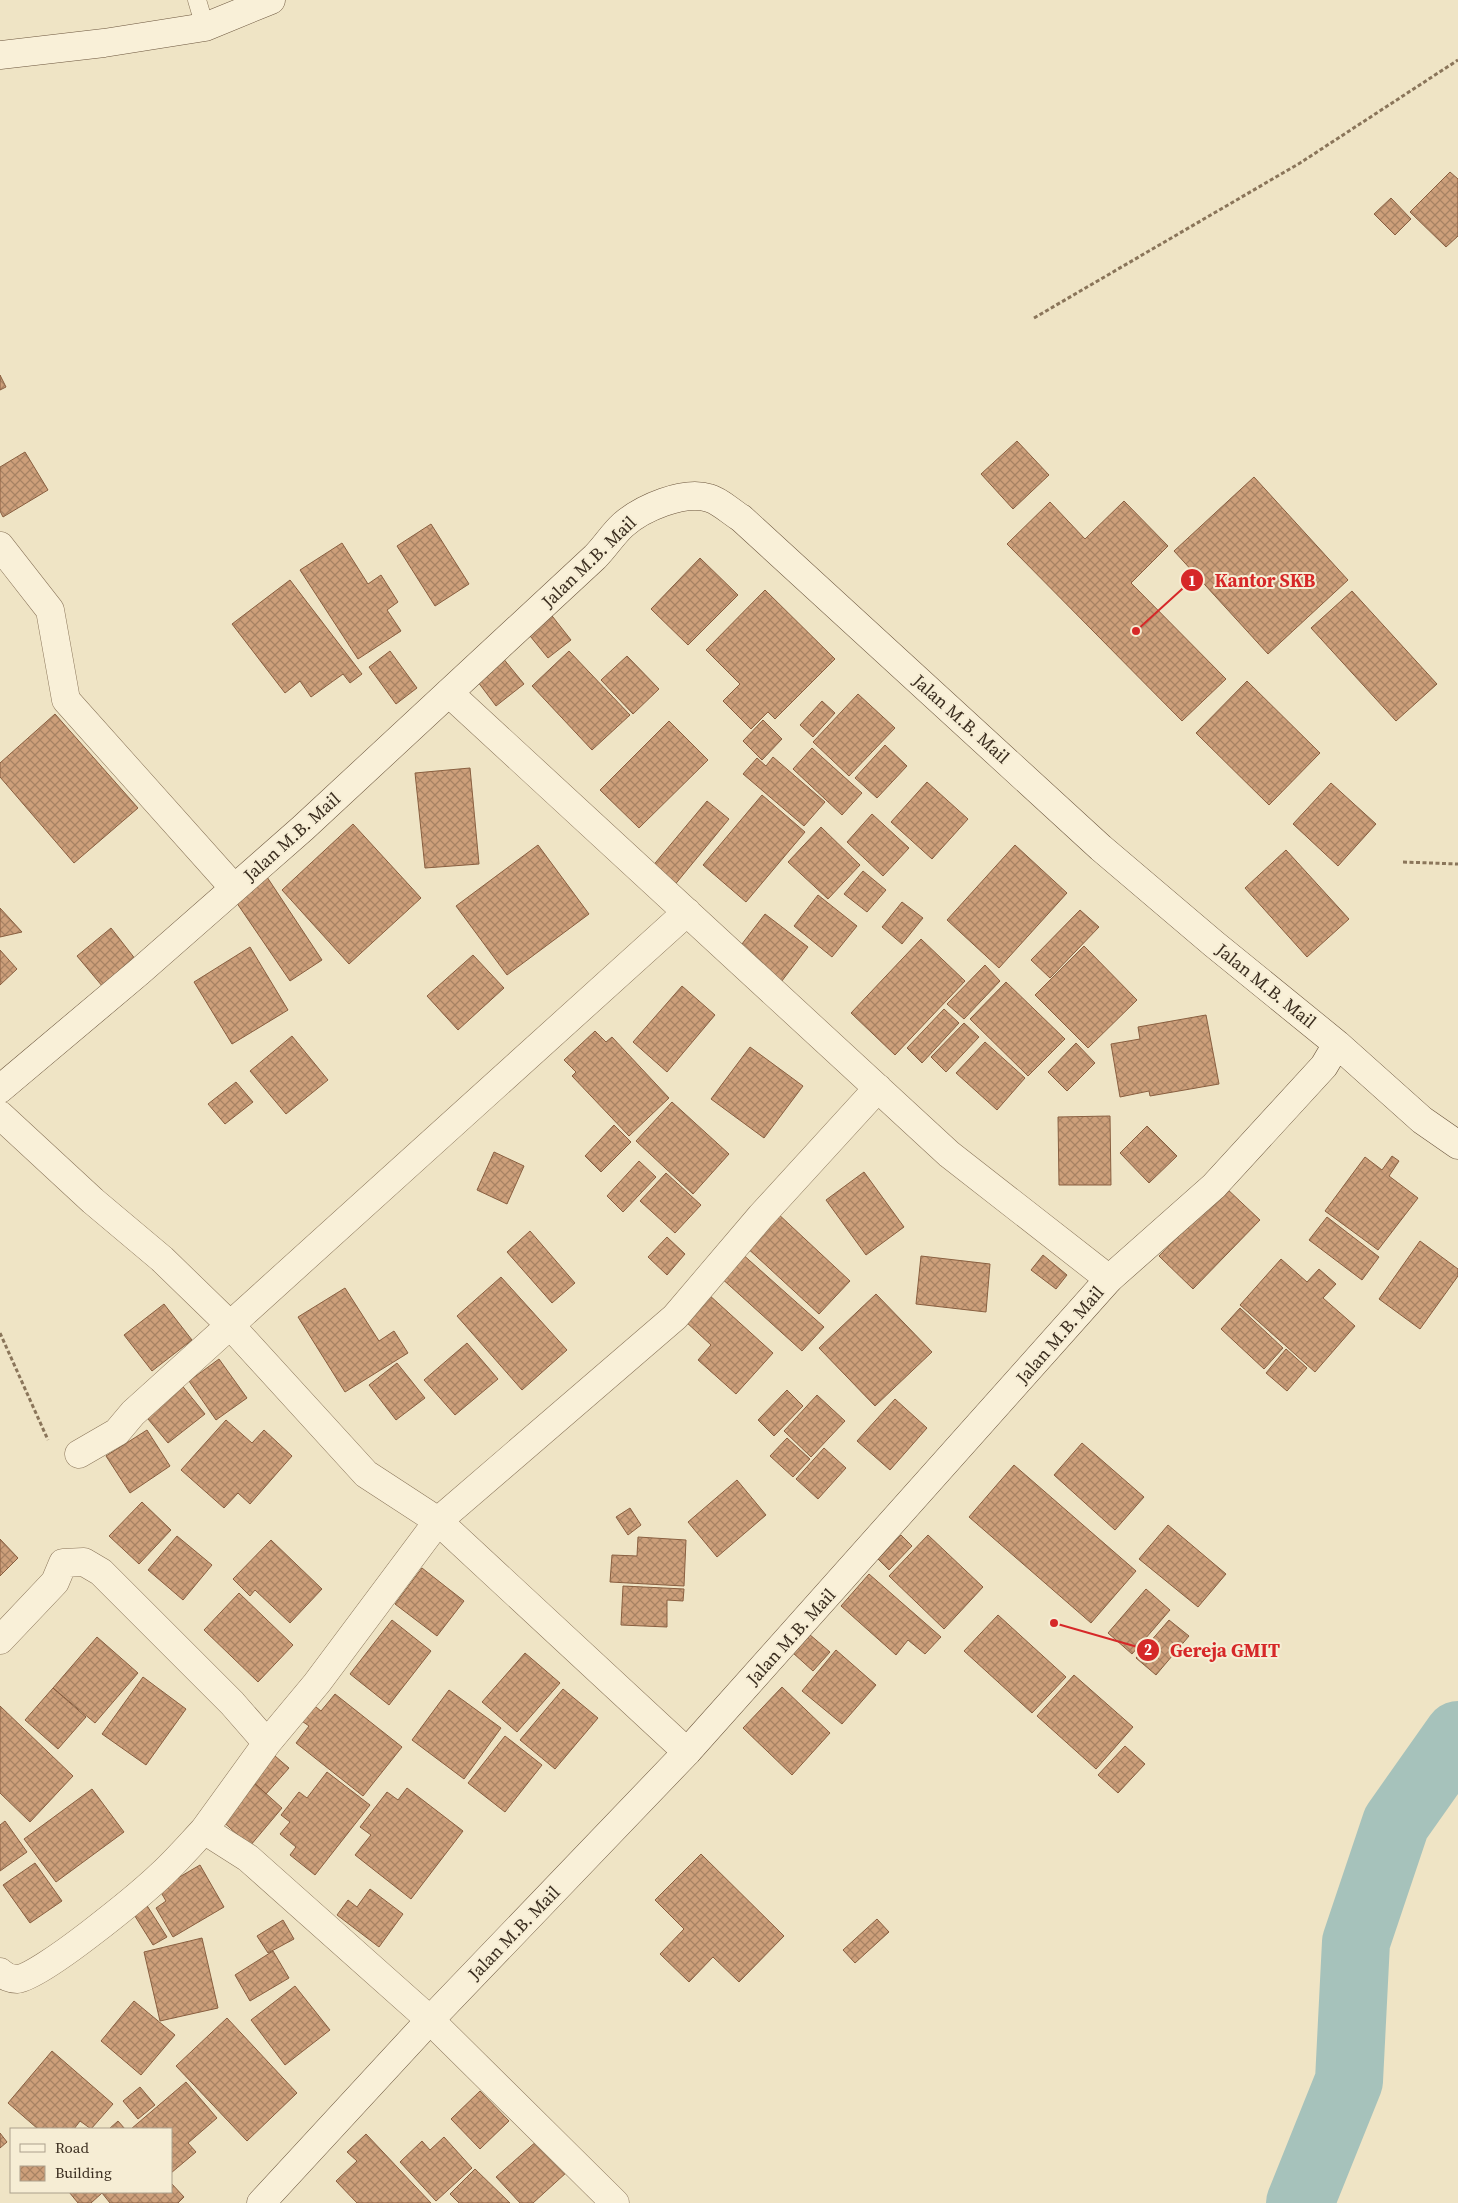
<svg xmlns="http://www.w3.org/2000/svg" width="1458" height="2203" viewBox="0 0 1458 2203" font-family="'Source Serif 4',serif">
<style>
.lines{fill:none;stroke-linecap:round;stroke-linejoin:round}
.river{stroke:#a6c2bb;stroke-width:68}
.building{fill:url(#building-cross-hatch);stroke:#895f40}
.lane-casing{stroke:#8a755a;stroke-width:19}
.street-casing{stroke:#8a755a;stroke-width:29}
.secondary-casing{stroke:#6c563e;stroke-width:29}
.path{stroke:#8a755a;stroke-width:3;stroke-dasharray:4 2.5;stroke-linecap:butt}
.lane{stroke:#f9f0d8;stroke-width:18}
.street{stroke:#f9f0d8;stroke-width:28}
.secondary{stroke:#f9f0d8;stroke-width:28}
.labels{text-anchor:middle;stroke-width:4;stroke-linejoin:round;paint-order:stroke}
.street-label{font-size:18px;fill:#3a2d1f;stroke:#f6edd4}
.leader{fill:none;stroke:#d62828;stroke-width:2}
.callout-dot{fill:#d62828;stroke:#f6edd4;stroke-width:2}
.mark-label{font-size:15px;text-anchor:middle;font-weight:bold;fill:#fff}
.callout-label{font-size:19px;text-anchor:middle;font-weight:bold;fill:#d62828;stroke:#f6edd4;stroke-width:4;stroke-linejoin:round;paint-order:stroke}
</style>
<defs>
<pattern id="building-cross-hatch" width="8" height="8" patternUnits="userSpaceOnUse" patternTransform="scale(1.25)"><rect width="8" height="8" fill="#cd9f7a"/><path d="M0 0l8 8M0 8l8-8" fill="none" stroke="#a78263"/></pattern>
</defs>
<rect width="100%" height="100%" fill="#efe4c5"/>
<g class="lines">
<path class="river" d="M 1300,2203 L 1349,2081 L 1356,1942 L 1396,1823 L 1458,1735"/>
</g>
<path class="building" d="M 1450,172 L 1458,179 L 1458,236 L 1446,247 L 1410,212 Z
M 1391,198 L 1411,219 L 1395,235 L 1374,214 Z
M 0,375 L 6,387 L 0,390 Z
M 1017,441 L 1049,475 L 1013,509 L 981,474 Z
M 25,452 L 48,490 L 3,517 L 0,511 L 0,467 Z
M 1254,477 L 1348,580 L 1268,654 L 1174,551 Z
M 1124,501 L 1168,546 L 1131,583 L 1226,679 L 1182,721 L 1007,544 L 1050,502 L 1085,539 Z
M 431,524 L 469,584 L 435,606 L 397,546 Z
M 342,543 L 368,584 L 381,575 L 398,602 L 387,610 L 401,631 L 358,659 L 300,570 Z
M 700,558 L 738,595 L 688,645 L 651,609 Z
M 290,580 L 362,674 L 350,683 L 343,674 L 311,697 L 300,681 L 285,693 L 232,624 Z
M 765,590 L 835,659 L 775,719 L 768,712 L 751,729 L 723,701 L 740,684 L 706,650 Z
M 1352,591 L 1437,684 L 1396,721 L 1311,628 Z
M 549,612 L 571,640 L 548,658 L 526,631 Z
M 390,651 L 417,688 L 396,704 L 369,667 Z
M 569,651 L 630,715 L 592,750 L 532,686 Z
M 627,656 L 659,689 L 633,714 L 601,680 Z
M 502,657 L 524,684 L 496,706 L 475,678 Z
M 1247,681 L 1320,753 L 1269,805 L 1196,733 Z
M 858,694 L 895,728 L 849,776 L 813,742 Z
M 822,701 L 835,713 L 813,737 L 800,725 Z
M 55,714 L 138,808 L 74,863 L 0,777 L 0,763 Z
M 763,720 L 782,739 L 762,760 L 743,741 Z
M 669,721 L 708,760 L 639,828 L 600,790 Z
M 885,745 L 907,766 L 877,798 L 855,778 Z
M 812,748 L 862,793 L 842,815 L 793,769 Z
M 773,757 L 825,802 L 804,826 L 743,774 L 757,758 L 766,766 Z
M 470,768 L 479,864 L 425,868 L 415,773 Z
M 927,782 L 968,819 L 932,859 L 891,822 Z
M 1331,783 L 1376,824 L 1338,866 L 1293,824 Z
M 762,795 L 805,832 L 746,902 L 703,865 Z
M 707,801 L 729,819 L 673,887 L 651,868 Z
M 872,814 L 909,848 L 883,876 L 847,842 Z
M 353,824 L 421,898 L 349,964 L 282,890 Z
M 821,827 L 860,865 L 828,899 L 788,862 Z
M 538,845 L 589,914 L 507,975 L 456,906 Z
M 1015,845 L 1067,893 L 999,968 L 947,920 Z
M 1286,850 L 1349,919 L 1307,957 L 1245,888 Z
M 263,871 L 322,960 L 290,981 L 230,893 Z
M 863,871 L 886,890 L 867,912 L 844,894 Z
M 818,895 L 857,926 L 832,957 L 794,926 Z
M 902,902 L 923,918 L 902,944 L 882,927 Z
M 0,908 L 22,932 L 0,937 Z
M 1080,910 L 1099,927 L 1050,978 L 1031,960 Z
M 765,914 L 808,947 L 778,986 L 735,953 Z
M 111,928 L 136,960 L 103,987 L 77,956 Z
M 921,939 L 965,981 L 895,1055 L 851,1013 Z
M 1084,946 L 1137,1000 L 1088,1048 L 1035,995 Z
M 250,947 L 288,1010 L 232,1044 L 194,982 Z
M 0,950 L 17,969 L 0,985 Z
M 473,955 L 504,988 L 458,1030 L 427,996 Z
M 985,965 L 1000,981 L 964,1019 L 947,1004 Z
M 1006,982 L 1065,1039 L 1028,1076 L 970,1019 Z
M 682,986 L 715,1015 L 667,1072 L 633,1042 Z
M 944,1009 L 959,1023 L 922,1063 L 907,1048 Z
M 1206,1015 L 1219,1084 L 1150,1096 L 1149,1091 L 1120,1097 L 1111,1044 L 1140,1039 L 1138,1027 Z
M 964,1023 L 979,1037 L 946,1072 L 931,1057 Z
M 595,1031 L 606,1042 L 612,1037 L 669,1098 L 629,1136 L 572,1076 L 576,1072 L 564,1060 Z
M 292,1036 L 328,1080 L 286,1114 L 250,1071 Z
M 985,1042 L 1025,1078 L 997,1110 L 956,1073 Z
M 1076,1043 L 1095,1063 L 1067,1091 L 1048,1072 Z
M 750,1047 L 803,1086 L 764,1138 L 711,1099 Z
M 236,1082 L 253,1102 L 225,1124 L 208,1104 Z
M 672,1102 L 729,1154 L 693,1194 L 636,1141 Z
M 1110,1116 L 1111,1185 L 1059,1185 L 1058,1117 Z
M 614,1125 L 631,1142 L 601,1172 L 585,1156 Z
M 1147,1126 L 1177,1156 L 1149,1183 L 1120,1153 Z
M 494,1152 L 524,1166 L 507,1204 L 477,1190 Z
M 1392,1156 L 1399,1161 L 1389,1176 L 1418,1198 L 1378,1250 L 1325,1211 L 1365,1157 L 1382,1170 Z
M 639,1161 L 656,1177 L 623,1212 L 607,1196 Z
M 864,1172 L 904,1227 L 866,1255 L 826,1200 Z
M 666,1173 L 701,1205 L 675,1233 L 640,1201 Z
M 1225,1187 L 1260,1220 L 1193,1289 L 1159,1256 Z
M 775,1211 L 850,1281 L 819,1314 L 744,1245 Z
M 1327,1217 L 1379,1257 L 1362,1280 L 1309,1240 Z
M 530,1231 L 575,1283 L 552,1303 L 507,1252 Z
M 667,1237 L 685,1254 L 667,1275 L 648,1257 Z
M 1420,1241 L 1458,1269 L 1458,1276 L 1420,1329 L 1379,1299 Z
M 740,1252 L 824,1327 L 802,1351 L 719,1276 Z
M 1043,1255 L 1067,1275 L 1056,1289 L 1031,1270 Z
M 921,1256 L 990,1264 L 986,1312 L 916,1304 Z
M 1281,1259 L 1307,1282 L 1319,1269 L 1336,1284 L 1323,1298 L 1355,1326 L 1315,1372 L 1240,1305 Z
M 501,1277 L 567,1350 L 522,1390 L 457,1316 Z
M 345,1288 L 379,1341 L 394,1331 L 408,1353 L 345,1392 L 298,1317 Z
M 708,1294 L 773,1353 L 736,1394 L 698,1360 L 711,1345 L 685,1321 Z
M 876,1294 L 932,1352 L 875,1406 L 819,1348 Z
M 164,1304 L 192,1340 L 152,1371 L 124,1335 Z
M 1240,1308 L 1283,1348 L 1264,1369 L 1221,1329 Z
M 467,1343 L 498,1379 L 455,1415 L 424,1380 Z
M 1286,1349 L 1307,1368 L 1287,1391 L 1266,1373 Z
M 219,1359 L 247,1398 L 216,1420 L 189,1381 Z
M 397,1363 L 425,1398 L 396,1420 L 369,1385 Z
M 180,1383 L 205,1414 L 168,1443 L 143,1413 Z
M 787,1390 L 803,1406 L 774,1436 L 758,1420 Z
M 817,1395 L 845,1421 L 811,1457 L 784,1431 Z
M 895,1399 L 927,1428 L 890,1470 L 857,1441 Z
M 226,1420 L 252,1443 L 264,1430 L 292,1456 L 250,1504 L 238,1493 L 224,1508 L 181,1470 Z
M 147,1430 L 170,1466 L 130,1493 L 106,1456 Z
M 787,1438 L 810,1459 L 793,1477 L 770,1456 Z
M 1082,1443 L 1144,1497 L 1115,1530 L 1054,1475 Z
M 824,1448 L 846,1468 L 818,1499 L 796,1479 Z
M 1014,1465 L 1136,1571 L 1091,1623 L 969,1517 Z
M 737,1480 L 766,1515 L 717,1557 L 688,1522 Z
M 142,1502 L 171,1530 L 139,1564 L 109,1536 Z
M 630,1508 L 641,1525 L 628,1535 L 616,1517 Z
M 1168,1525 L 1226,1574 L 1198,1607 L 1139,1559 Z
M 901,1535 L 912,1546 L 889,1570 L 878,1559 Z
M 928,1535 L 983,1587 L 944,1629 L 889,1576 Z
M 177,1536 L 212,1565 L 183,1600 L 148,1570 Z
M 638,1537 L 686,1540 L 684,1586 L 610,1582 L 612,1555 L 637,1556 Z
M 0,1539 L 18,1558 L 0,1576 Z
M 271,1540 L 322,1589 L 290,1623 L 255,1590 L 250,1596 L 233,1579 Z
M 422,1568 L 464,1601 L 437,1636 L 395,1604 Z
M 869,1574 L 941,1637 L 925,1654 L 908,1640 L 896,1655 L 841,1606 Z
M 623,1586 L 684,1589 L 683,1601 L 667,1600 L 667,1627 L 621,1625 Z
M 1146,1589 L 1170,1610 L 1132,1654 L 1108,1633 Z
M 239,1593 L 293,1645 L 258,1682 L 204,1630 Z
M 998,1615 L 1066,1677 L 1032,1713 L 964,1651 Z
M 392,1620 L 431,1651 L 389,1705 L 350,1674 Z
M 1169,1620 L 1189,1636 L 1156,1675 L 1136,1658 Z
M 809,1634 L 830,1652 L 813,1671 L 793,1653 Z
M 97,1637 L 138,1673 L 95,1723 L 53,1688 Z
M 836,1650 L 876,1685 L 842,1724 L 802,1691 Z
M 525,1653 L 560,1683 L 517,1732 L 482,1702 Z
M 1074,1675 L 1133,1727 L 1096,1769 L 1037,1716 Z
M 143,1677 L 186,1709 L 146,1765 L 102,1734 Z
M 782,1687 L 830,1733 L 792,1775 L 743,1728 Z
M 53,1688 L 86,1717 L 58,1749 L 25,1720 Z
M 563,1689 L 598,1718 L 555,1769 L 520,1740 Z
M 449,1690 L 501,1728 L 464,1779 L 412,1740 Z
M 335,1694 L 402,1747 L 363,1796 L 296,1743 L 309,1726 L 299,1719 L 311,1703 L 321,1711 Z
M 0,1706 L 73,1776 L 30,1822 L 0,1793 Z
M 505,1736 L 542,1765 L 505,1812 L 468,1783 Z
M 1125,1746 L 1145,1764 L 1118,1793 L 1098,1775 Z
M 275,1756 L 289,1768 L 266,1794 L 252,1781 Z
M 327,1772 L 370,1805 L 315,1875 L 290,1855 L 296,1847 L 280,1834 L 290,1822 L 281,1815 L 299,1792 L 307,1798 Z
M 252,1781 L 282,1808 L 250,1846 L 219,1818 Z
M 407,1788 L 463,1831 L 411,1899 L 355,1855 L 371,1835 L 360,1827 L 387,1792 L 398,1800 Z
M 92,1789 L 124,1832 L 56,1882 L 24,1839 Z
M 5,1821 L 27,1852 L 0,1871 L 0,1825 Z
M 701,1854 L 784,1936 L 739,1982 L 713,1957 L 689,1982 L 660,1954 L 684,1929 L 655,1900 Z
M 35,1863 L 62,1901 L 30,1923 L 3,1885 Z
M 200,1865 L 224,1907 L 173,1937 L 156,1908 L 166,1901 L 159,1889 Z
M 370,1889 L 403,1914 L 379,1947 L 337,1915 L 348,1900 L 357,1907 Z
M 146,1904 L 167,1937 L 153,1945 L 133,1913 Z
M 877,1919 L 889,1932 L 855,1963 L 843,1950 Z
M 283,1920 L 294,1939 L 268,1953 L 257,1936 Z
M 202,1938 L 218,2008 L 160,2021 L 144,1952 Z
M 273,1951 L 289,1978 L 250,2001 L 235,1975 Z
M 295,1986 L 330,2030 L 285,2065 L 251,2020 Z
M 134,2001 L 175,2035 L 141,2075 L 101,2041 Z
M 227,2018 L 297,2093 L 247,2141 L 176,2066 Z
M 52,2051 L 113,2104 L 91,2129 L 80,2121 L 74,2129 L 38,2129 L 8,2103 Z
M 186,2082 L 217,2118 L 188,2143 L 196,2152 L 171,2173 L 171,2129 L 131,2129 Z
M 140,2087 L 155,2105 L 138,2119 L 123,2101 Z
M 480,2091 L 509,2121 L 480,2149 L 451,2119 Z
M 118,2121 L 125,2129 L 109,2129 Z
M 0,2133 L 7,2142 L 0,2148 Z
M 366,2134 L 431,2203 L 357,2203 L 336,2181 L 357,2161 L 347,2152 Z
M 444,2137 L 472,2168 L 436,2201 L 400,2162 L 422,2141 L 430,2150 Z
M 538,2140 L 567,2172 L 533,2203 L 520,2203 L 496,2177 Z
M 475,2169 L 510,2203 L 459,2203 L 450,2194 Z
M 171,2183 L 184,2197 L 178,2203 L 110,2203 L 102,2193 L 91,2203 L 78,2203 L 69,2192 L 171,2192 Z"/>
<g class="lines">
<g class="lane-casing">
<path id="lane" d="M 197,0 L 205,27"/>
</g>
<g class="street-casing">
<path id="street" d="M 0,546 L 50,610 L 66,700 L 234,888
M 449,693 L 949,1154 L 1109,1279
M 0,1115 L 93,1201 L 162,1259 L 230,1325 L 366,1474 L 438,1521 L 687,1752
M 79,1454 L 117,1432 L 133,1413 L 687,912
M 0,1640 L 55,1582 L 63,1563 L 84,1562 L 101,1572 L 232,1703 L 267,1743
M 204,1830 L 267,1743 L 317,1683 L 438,1521 L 675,1317 L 761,1216 L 878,1088
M 0,1972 C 4,1976 11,1979 17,1979 C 40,1978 141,1894 162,1874 C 177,1860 190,1845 204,1830 L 248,1858 L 430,2020 L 615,2203"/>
</g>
<g class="secondary-casing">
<path id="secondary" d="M 0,55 L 104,43 L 205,27 L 271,0
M 0,1089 L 139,972 L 303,828 L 595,557 C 605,547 613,534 623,525 C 642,508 684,490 709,498 C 720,501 731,512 741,518 L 1101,848 L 1214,944 L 1337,1044 L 1422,1120 L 1458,1145
M 261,2203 L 430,2020 L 687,1752 L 1109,1279 L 1214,1186 L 1324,1066 L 1337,1044"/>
</g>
<path class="path" d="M 1034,318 L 1300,163 L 1458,60
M 1403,862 L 1458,864
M 0,1333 L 48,1440"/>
<use href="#lane" class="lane"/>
<use href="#street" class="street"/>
<use href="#secondary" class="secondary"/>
</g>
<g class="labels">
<g class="street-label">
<text transform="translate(589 562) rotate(-44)" y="6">Jalan M.B. Mail</text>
<text transform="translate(961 719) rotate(42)" y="6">Jalan M.B. Mail</text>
<text transform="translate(292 837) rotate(-42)" y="6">Jalan M.B. Mail</text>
<text transform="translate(1266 986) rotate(39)" y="6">Jalan M.B. Mail</text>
<text transform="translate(1060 1335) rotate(-49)" y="6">Jalan M.B. Mail</text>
<text transform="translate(791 1637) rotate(-48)" y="6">Jalan M.B. Mail</text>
<text transform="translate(514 1933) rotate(-46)" y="6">Jalan M.B. Mail</text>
</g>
</g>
<path class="leader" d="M1136 631L1192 580M1054 1623L1148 1650"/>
<g class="callout-dot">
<circle cx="1136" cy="631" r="5"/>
<circle cx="1054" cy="1623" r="5"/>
<circle cx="1192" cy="580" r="12"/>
<circle cx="1148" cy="1650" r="12"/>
</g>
<g class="mark-label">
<text x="1192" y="586">1</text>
<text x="1148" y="1655">2</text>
</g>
<g class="callout-label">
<text x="1265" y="587">Kantor SKB</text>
<text x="1225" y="1657">Gereja GMIT</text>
</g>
<rect x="10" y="2128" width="162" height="65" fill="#f6edd4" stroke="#aba08c"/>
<rect x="20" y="2144" width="25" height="8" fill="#f9f0d8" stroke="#aba08c"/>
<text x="55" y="2153" font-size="15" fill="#3a2d1f">Road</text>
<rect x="20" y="2166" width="25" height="15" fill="url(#building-cross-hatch)" stroke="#aba08c"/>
<text x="55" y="2178" font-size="15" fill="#3a2d1f">Building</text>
</svg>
